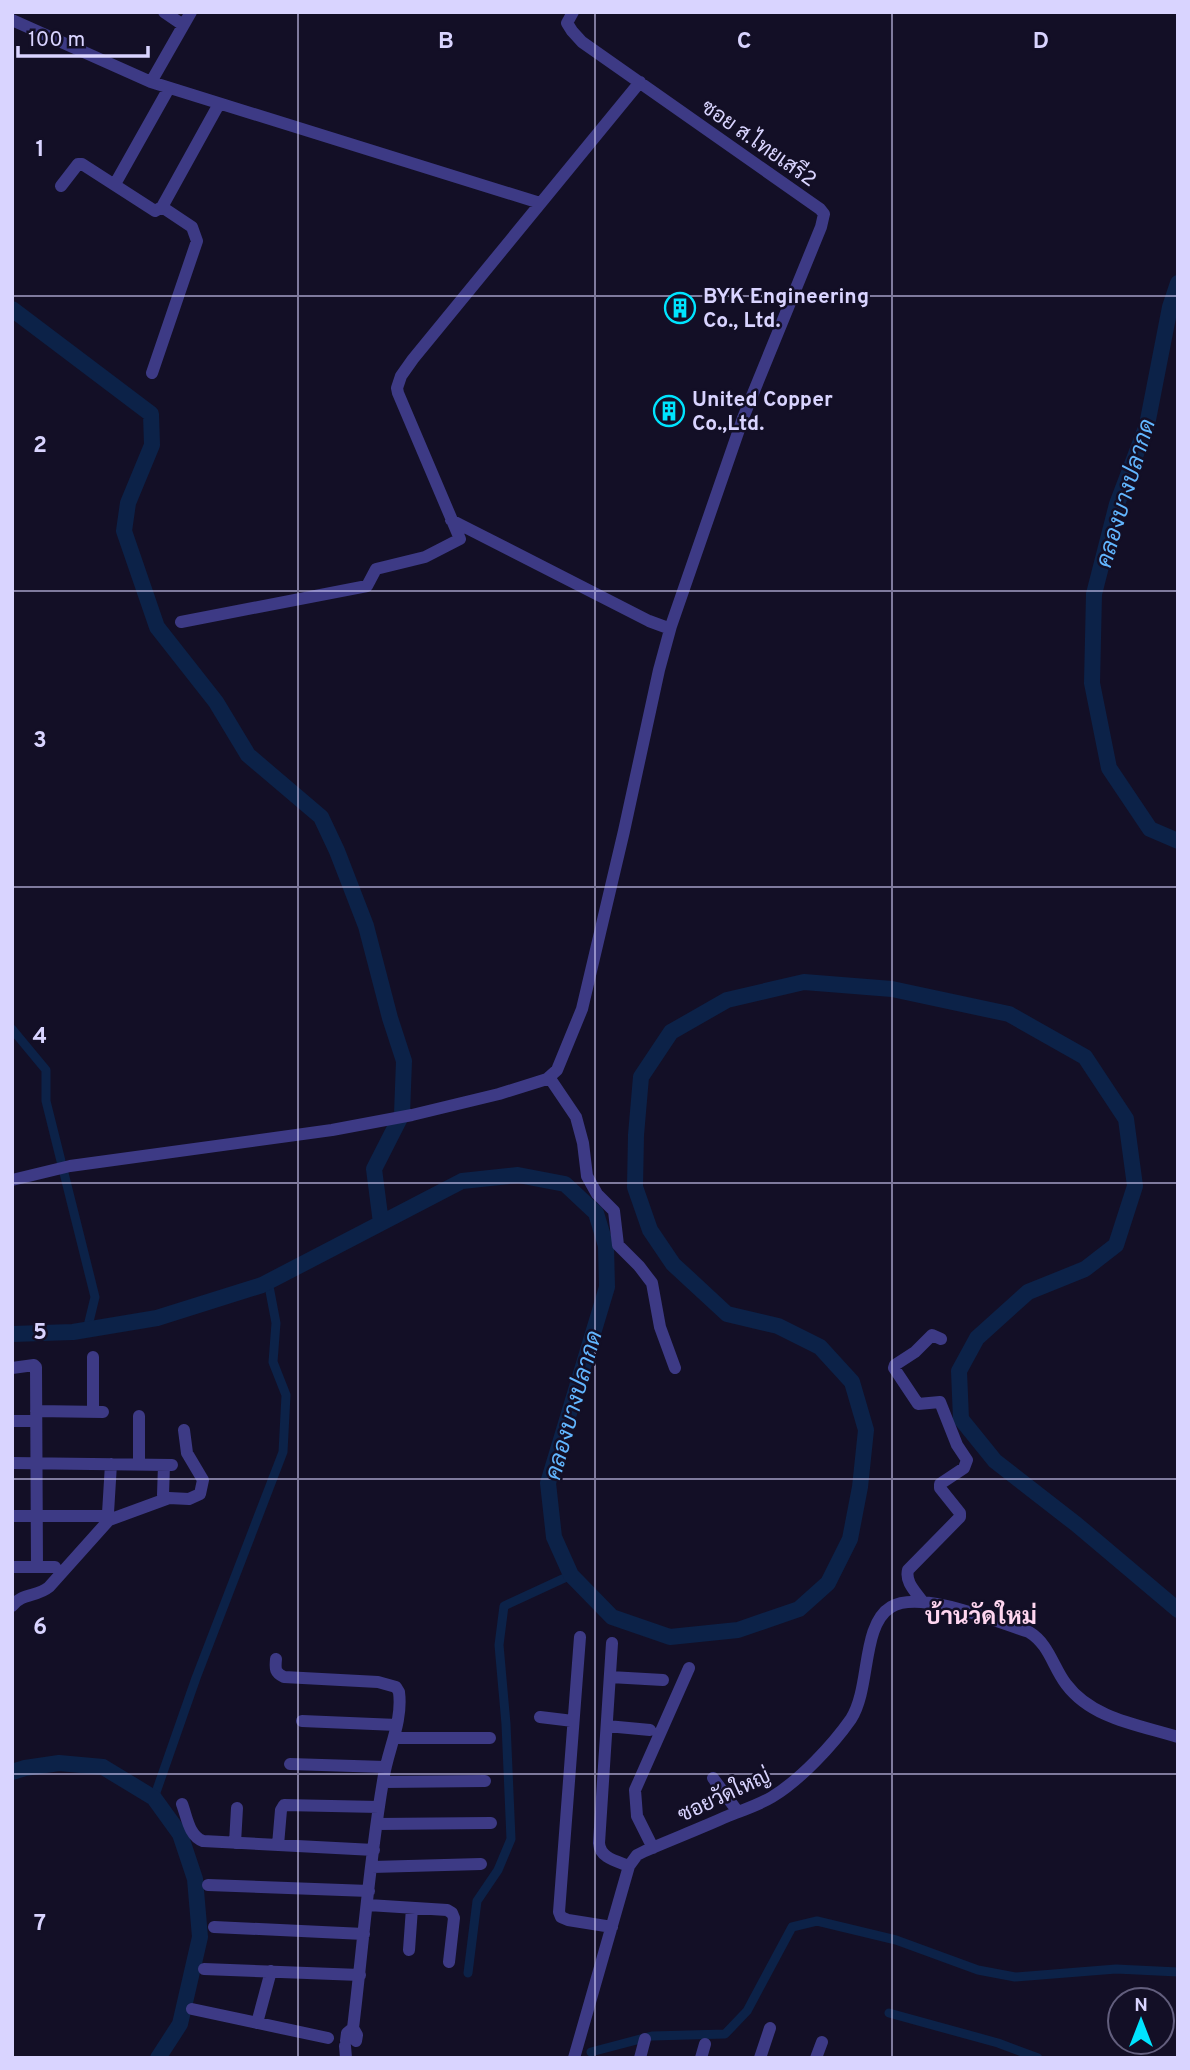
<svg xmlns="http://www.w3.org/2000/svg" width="1190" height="2070" viewBox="0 0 1190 2070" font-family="Overpass,Sarabun,sans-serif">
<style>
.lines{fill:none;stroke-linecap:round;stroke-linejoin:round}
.canal{stroke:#0c2248;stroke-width:9}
.river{stroke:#0c2248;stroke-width:16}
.minor{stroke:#3d3a85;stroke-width:12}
.grid{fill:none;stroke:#d9d4ff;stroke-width:2;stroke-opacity:0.55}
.labels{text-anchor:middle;stroke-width:5;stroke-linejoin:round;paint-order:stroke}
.street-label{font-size:21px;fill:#d9d4ff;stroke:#130f26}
.poi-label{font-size:21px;font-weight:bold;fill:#d9d4ff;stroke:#130f26;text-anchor:start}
.water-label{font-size:23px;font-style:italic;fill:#62b6ff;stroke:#130f26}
.quarter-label{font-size:24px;font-weight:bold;fill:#ffd6f0;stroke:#130f26}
.grid-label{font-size:23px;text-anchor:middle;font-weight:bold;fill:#d9d4ff;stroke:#130f26;stroke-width:5;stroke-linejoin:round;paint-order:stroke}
</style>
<rect width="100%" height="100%" fill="#130f26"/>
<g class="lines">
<path class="canal" d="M 12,1029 L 46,1070 L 46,1101 L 95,1297 L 87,1330
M 154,1798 L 196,1678 L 283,1452 L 286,1395 L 273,1362 L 276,1323 L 268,1281
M 468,1973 L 477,1901 L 498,1870 L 511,1839 L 506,1724 L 499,1645 L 504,1606 L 571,1575
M 889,2013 L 998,2043 L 1038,2058
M 591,2052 L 652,2036 L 725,2034 L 747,2011 L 792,1927 L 817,1921 L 896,1940 L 978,1970 L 1015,1977 L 1116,1969 L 1178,1972"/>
<path class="river" d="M 1178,283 L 1170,307 L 1147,425 L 1117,504 L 1094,594 L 1092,683 L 1109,768 L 1150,829 L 1178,841
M 12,309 L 151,414 L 152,445 L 128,503 L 124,531 L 157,627 L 216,702 L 248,755 L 321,817 L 337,851 L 366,926 L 390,1018 L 404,1061 L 402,1114 L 374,1169 L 381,1223
M 12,1334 L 73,1332 L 157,1318 L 262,1285 L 462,1181 L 518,1175 L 565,1184 L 596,1213 L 606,1246 L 607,1287 L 548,1483 L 554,1537 L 571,1575 L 612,1617 L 670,1637 L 738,1630 L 799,1609 L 828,1583 L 850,1539 L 860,1487 L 866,1430 L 852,1382 L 820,1347 L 778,1326 L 727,1314 L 673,1264 L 650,1230 L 635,1187 L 636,1135 L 641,1077 L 671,1032 L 727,1000 L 804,982 L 892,989 L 1009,1014 L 1085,1057 L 1126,1119 L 1135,1186 L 1116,1245 L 1085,1269 L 1028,1292 L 977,1338 L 959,1371 L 961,1419 L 995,1461 L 1076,1524 L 1178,1610
M 12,1772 L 25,1768 L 59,1763 L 103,1767 L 154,1798 L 180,1834 L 195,1879 L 200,1937 L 180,2024 L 158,2058"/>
<path class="minor" d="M 164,12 L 183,25
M 12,20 L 151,82 L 540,203
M 151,82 L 191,12
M 115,184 L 169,88
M 61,186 L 78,164 L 82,164 L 155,211 L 162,207 L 219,104
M 152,373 L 197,241 L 192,227 L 162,207
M 451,520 L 649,621 L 668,628 L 671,626
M 181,622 L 367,586 L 376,569 L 425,557 L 460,539 L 398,393 L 397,388 L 401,376 L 413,359 L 640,82
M 549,1077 L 576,1117 L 583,1143 L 587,1176 L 597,1194 L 614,1211 L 618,1245 L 639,1266 L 652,1283 L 660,1327 L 675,1368
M 12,1180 L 70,1166 L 332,1130 L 412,1115 L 499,1094 L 547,1079 L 557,1070 L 582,1009 L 624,831 L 659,670 L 671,626 L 743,418 L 821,227 L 824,214 L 820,209 L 582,42 L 572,31 L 567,23 L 573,12
M 93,1357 L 93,1412
M 12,1368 L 34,1365 L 36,1367 L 37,1567
M 36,1411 L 103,1412
M 12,1421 L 36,1421
M 12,1463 L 172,1465
M 139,1464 L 139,1416
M 163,1495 L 164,1465
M 12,1516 L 103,1516 L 108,1513 L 111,1464
M 12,1567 L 55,1567
M 922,1601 C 915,1591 905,1582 908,1570 L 960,1517 L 960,1513 L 940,1488 L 940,1484 L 964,1468 L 967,1460 L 957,1445 L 940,1402 L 918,1404 L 894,1368 L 895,1365 L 915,1352 L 932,1335 L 941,1339
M 12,1606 C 22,1593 37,1597 49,1587 L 109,1520 L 169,1498 L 189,1499 L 200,1494 L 203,1480 L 187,1453 L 184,1430
M 580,1637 L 559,1912 L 561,1917 L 568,1920 L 612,1927
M 612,1643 L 599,1843 C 600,1858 616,1861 629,1866
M 276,1659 C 275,1669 275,1673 284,1677 L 378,1682 L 396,1687 L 399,1692 C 403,1723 387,1751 383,1781 C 369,1863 363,1946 353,2028 L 357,2035 L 356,2041
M 610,1677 L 663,1680
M 540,1717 L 573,1721
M 302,1721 L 397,1725
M 607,1726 L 650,1730
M 395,1738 L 490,1738
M 290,1764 L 385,1767
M 713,1778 L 738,1812
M 383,1782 L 485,1781
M 182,1804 C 187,1817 189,1836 203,1841 L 374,1850
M 377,1824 L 491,1823
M 235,1843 L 237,1808
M 278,1845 L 281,1810 L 284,1805 L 379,1807
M 653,1848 L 637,1816 L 635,1790 L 689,1668
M 372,1867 L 481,1864
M 208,1885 L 369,1891
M 368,1905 L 447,1910 L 452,1913 L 454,1918 L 449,1962
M 214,1927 L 364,1934
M 409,1950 L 412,1908
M 204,1969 L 360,1975
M 192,2009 L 328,2038
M 257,2023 L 271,1971
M 346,2041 L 347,2033 L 353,2028
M 345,2046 L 346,2058
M 574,2058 L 629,1866 L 637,1855 L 645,1851 C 673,1839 701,1828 728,1816 C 743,1810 759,1805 772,1797 C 800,1780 832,1746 851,1719 C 871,1688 861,1625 891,1607 C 920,1589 997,1622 1029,1632 C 1049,1644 1053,1667 1066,1684 C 1092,1719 1139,1725 1178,1737
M 640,2058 L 645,2039
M 701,2058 L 705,2044
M 760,2058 L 770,2028
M 816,2058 L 822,2042"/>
</g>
<path class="grid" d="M 298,12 L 298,2058M 595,12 L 595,2058M 892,12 L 892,2058M 12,296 L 1178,296M 12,591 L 1178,591M 12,887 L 1178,887M 12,1183 L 1178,1183M 12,1479 L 1178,1479M 12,1774 L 1178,1774"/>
<defs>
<g id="building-ring" transform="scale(1.575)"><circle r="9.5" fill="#130f26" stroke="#00e5ff" stroke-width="1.5"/><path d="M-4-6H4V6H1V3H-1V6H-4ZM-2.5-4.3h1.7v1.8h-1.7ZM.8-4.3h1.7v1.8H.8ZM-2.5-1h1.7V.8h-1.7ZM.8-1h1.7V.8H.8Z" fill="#00e5ff"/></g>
</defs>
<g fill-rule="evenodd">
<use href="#building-ring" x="680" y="308"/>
<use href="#building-ring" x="669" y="411"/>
</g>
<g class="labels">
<g class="street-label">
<text transform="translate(759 143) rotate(35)" y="7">ซอย ส.ไทยเสรี2</text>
<text transform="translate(724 1795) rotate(-25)" y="7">ซอยวัดใหญ่</text>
</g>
<g class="poi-label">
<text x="703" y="303">BYK Engineering<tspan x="703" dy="24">Co., Ltd.</tspan></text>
<text x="692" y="406">United Copper<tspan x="692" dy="24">Co.,Ltd.</tspan></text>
</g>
<g class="water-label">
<text transform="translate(1125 493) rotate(-73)" y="8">คลองบางปลากด</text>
<text transform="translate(573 1405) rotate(-74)" y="8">คลองบางปลากด</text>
</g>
<g class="quarter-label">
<text x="981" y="1624">บ้านวัดใหม่</text>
</g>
</g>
<g class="grid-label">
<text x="446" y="48">B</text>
<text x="744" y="48">C</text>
<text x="1041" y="48">D</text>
<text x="40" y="156">1</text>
<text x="40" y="452">2</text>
<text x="40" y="747">3</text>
<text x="40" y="1043">4</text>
<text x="40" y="1339">5</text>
<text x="40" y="1634">6</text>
<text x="40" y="1930">7</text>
</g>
<rect width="1190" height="2070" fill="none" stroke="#d9d4ff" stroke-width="28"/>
<g transform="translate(1141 2021)"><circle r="33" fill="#130f26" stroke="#625e7d" stroke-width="2"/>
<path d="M0-5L12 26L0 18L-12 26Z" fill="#00e5ff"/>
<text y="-10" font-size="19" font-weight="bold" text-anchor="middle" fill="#d9d4ff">N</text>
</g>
<path d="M18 46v10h130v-10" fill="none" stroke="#d9d4ff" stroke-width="3.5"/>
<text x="28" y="46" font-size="21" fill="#d9d4ff" stroke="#130f26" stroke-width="5" paint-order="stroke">100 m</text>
</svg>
